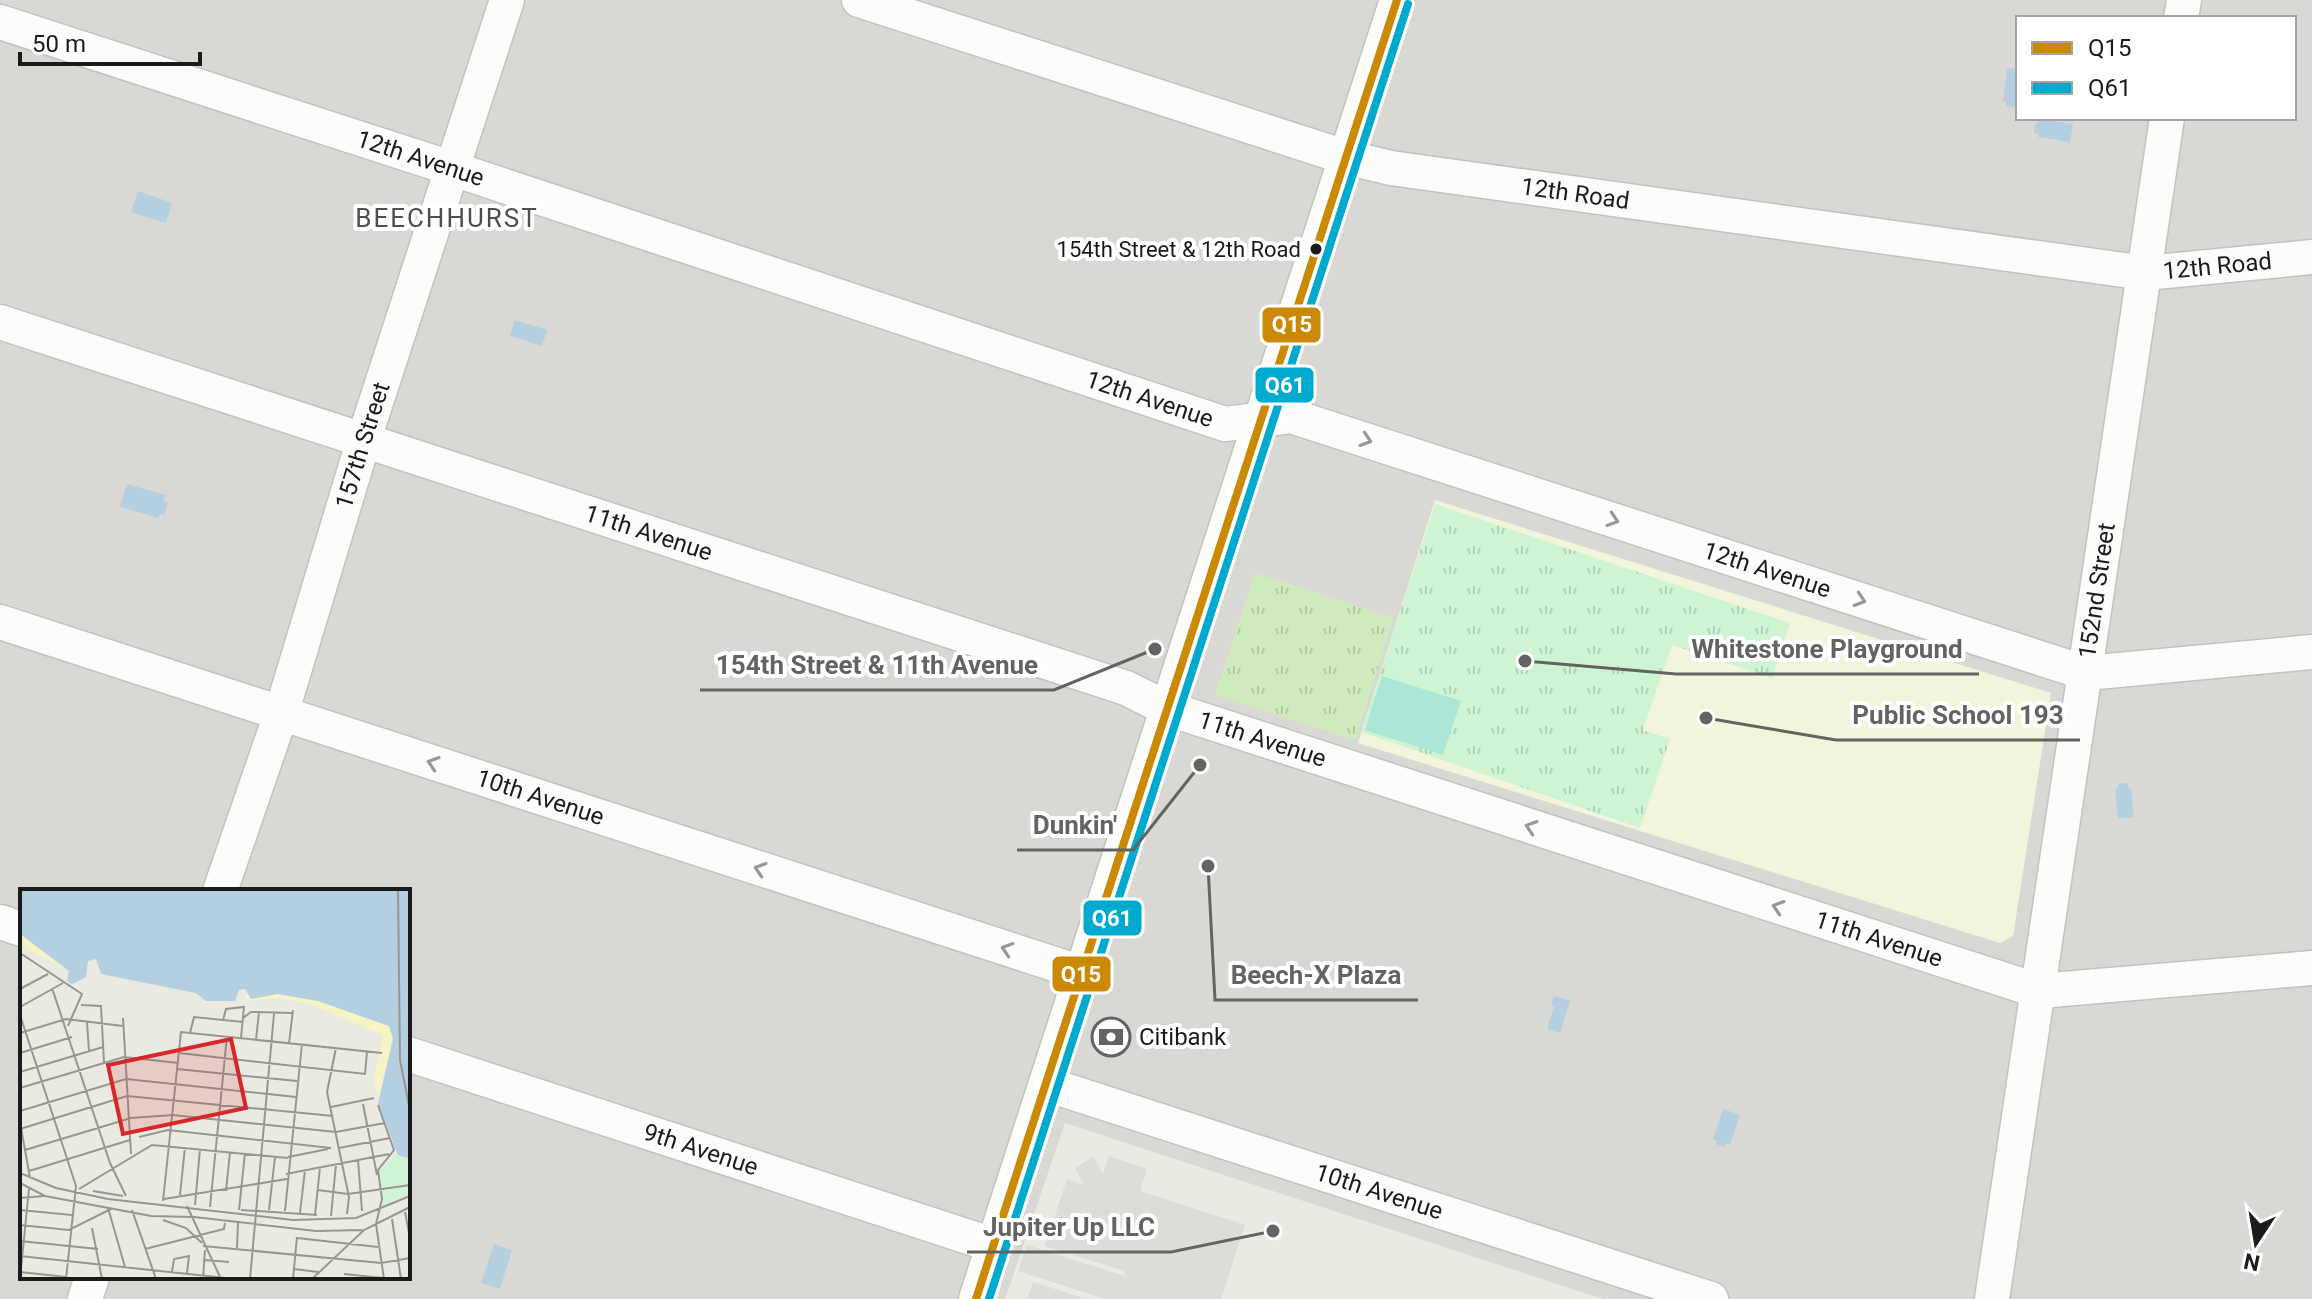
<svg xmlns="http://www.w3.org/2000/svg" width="2312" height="1299" viewBox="0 0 2312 1299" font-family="Roboto,sans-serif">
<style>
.residential{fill:#d9d8d4;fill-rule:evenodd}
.education{fill:#f2f5dc}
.grass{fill:url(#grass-tufts)}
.park{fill:url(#park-tufts)}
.pitch{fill:#abe6d6}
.parking{fill:#dcdcd9}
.water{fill:#b3cfe0}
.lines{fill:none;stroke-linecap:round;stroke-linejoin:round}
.minor-casing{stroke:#c2c2bf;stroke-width:37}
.minor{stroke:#fcfcfb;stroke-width:34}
.bus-1-casing{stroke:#fff;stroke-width:14}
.bus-2-casing{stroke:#fff;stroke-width:14}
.bus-1{stroke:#cb8a05;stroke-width:8}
.bus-2{stroke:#00a9ce;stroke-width:8}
.oneway{stroke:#979796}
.bus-dot{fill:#1b1b1b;stroke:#fff;stroke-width:3}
.labels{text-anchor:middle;stroke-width:8;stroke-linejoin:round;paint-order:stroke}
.bus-label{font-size:22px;fill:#1b1b1b;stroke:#fff;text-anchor:end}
.street-label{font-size:24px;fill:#1b1b1b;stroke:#fff}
.poi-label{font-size:24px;fill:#1b1b1b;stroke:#fff;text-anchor:start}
.neighbourhood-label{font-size:26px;letter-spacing:2px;fill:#4e4e4e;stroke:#fff}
.inset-road{fill:none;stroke:#979792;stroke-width:2}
.view{fill:#d62828;fill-opacity:0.15;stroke:#d62828;stroke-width:4}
.inset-edge{fill:none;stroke:#1b1b1b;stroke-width:4}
.leader{fill:none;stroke:#636361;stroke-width:3}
.callout-dot{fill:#636361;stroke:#fff;stroke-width:3}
.callout-label{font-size:26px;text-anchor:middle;font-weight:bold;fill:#636361;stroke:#fff;stroke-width:8;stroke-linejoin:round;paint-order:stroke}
.line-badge{stroke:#fff;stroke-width:3}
.badge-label{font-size:22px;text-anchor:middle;font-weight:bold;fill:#fff}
</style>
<defs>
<pattern id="grass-tufts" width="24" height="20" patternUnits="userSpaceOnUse" patternTransform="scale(2)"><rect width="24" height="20" fill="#cfebbe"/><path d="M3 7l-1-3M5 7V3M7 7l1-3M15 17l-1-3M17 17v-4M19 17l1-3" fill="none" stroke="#b1c9a3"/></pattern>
<pattern id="park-tufts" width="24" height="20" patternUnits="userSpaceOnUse" patternTransform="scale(2)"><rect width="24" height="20" fill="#cef4d4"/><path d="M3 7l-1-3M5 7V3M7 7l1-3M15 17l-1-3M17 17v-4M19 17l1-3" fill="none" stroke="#b0d1b5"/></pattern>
</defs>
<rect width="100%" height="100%" fill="#eae9e2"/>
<path class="residential" d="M 0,0 L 2312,0 L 2312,1299 L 1603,1299 L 1065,1123 L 1005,1299 L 0,1299 ZM 2018,18 L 2294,18 L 2294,118 L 2018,118 ZM 22,891 L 408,891 L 408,1277 L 22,1277 Z"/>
<path class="education" d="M 1435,500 L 2051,693 L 2013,936 L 2000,943 L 1358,743 Z"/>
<path class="grass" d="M 1255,573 L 1394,618 L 1355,740 L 1215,695 Z"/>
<path class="park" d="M 1435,504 L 1790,623 L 1772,678 L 1672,645 L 1643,730 L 1670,739 L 1640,828 L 1361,732 Z"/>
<path class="pitch" d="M 1382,676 L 1461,701 L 1443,755 L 1365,730 Z"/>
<path class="parking" d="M 1109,1156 L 1147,1169 L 1140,1191 L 1245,1225 L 1221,1299 L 1105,1299 L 1018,1271 L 1027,1245 L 1125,1276 L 1124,1271 L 1045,1246 L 1067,1179 L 1084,1185 L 1075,1168 L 1093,1157 L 1103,1174 Z
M 1033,1282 L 1086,1299 L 1027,1299 Z"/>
<path class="water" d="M 2007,68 L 2018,69 L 2018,103 L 2015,107 L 2006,106 L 2006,101 L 2003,101 Z
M 2041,119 L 2073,124 L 2070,142 L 2038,137 L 2039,134 L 2034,133 L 2035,125 Z
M 138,191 L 172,203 L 166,223 L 131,212 Z
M 515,320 L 547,330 L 542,346 L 510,336 Z
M 127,484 L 165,495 L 163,501 L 168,503 L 164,515 L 160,514 L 158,518 L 120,507 Z
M 2128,783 L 2128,788 L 2131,789 L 2134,817 L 2118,818 L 2115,789 L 2118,788 L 2118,784 Z
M 1554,996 L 1570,1001 L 1560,1033 L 1547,1029 L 1554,1007 L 1551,1005 Z
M 1723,1109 L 1740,1115 L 1730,1144 L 1726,1143 L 1725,1147 L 1716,1144 L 1717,1140 L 1713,1139 Z
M 494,1244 L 512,1250 L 500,1289 L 481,1283 Z"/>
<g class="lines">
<g class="minor-casing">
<g id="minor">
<path id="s1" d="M 859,0 L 1345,157 L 1391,168 L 2145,273 L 2312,257"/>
<path d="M 2181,18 L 2184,0"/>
<path id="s2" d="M 0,22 L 429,161 L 1225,424 L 1291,416 L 2086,673 L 2312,652"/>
<path id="s3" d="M 0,322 L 1126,688 L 1166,708 L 2039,991 L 2312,968"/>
<path id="s4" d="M 0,622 L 1082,973"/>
<path id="s5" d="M 220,891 L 281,714 L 364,439 L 507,0"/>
<path d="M 0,922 L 22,929"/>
<path id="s6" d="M 408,1054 L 993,1245"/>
<path id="s7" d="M 1046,1084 L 1711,1299"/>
<path d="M 85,1299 L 92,1277"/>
<path d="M 976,1299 L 1397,0"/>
<path id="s8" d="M 1992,1299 L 2167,118"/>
</g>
</g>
<use href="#minor" class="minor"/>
<g class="bus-1-casing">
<path id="bus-1" d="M 976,1299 L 1397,0"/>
</g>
<g class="bus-2-casing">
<path id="bus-2" d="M 989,1299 L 1408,4"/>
</g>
<use href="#bus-1" class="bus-1"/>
<use href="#bus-2" class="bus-2"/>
</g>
<defs><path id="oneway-chevron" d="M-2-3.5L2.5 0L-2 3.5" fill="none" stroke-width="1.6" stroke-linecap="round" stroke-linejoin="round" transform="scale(2)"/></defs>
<g class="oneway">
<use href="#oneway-chevron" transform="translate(1366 440) rotate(18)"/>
<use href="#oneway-chevron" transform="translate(1613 520) rotate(18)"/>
<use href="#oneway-chevron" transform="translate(1860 600) rotate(18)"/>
<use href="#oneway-chevron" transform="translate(433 763) rotate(-162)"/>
<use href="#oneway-chevron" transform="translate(1531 827) rotate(-162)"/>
<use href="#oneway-chevron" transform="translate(760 869) rotate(-162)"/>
<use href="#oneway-chevron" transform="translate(1778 907) rotate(-162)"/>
<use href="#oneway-chevron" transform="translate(1007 949) rotate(-162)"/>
</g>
<defs>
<g id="bank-ring" transform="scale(2)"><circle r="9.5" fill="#fff" stroke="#636361" stroke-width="1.5"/><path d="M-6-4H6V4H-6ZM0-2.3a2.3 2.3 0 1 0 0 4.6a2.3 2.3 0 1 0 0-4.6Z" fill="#636361"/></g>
</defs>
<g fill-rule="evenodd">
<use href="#bank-ring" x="1111" y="1037"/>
</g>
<circle class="bus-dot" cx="1316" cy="249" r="7"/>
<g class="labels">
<g class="bus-label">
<text x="1301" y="257">154th Street &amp; 12th Road</text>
</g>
<g class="street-label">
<text dy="8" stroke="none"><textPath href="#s2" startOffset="442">12th Avenue</textPath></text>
<text dy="8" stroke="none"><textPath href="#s1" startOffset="744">12th Road</textPath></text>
<text dy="8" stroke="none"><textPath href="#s1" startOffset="1392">12th Road</textPath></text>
<text dy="8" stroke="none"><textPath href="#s2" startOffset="1210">12th Avenue</textPath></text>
<text dy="8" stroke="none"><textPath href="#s5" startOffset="468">157th Street</textPath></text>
<text dy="8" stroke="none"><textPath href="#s3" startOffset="682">11th Avenue</textPath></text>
<text dy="8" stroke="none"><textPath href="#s2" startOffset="1856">12th Avenue</textPath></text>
<text dy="8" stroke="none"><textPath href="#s8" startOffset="716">152nd Street</textPath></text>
<text dy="8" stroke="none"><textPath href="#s3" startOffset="1330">11th Avenue</textPath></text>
<text dy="8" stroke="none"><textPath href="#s4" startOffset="568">10th Avenue</textPath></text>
<text dy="8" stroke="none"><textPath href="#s3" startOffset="1978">11th Avenue</textPath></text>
<text dy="8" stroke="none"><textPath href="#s6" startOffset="308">9th Avenue</textPath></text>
<text dy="8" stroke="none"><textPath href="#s7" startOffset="350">10th Avenue</textPath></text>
</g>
<g class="poi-label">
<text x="1139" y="1045">Citibank</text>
</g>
<g class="neighbourhood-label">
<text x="447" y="227">BEECHHURST</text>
</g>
</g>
<g transform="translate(20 889)">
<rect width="390" height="390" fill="#eae9e2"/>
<path d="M 0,45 L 10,48 L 50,82 L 7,60 ZM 258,105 L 298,112 L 369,137 L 373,150 L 359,209 L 354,192 L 363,146 L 290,115 L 260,109 L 225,112 L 226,105 Z" fill="#f6f3c4"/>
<path d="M 378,265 L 390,270 L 390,304 L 363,316 L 360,281 Z" fill="#cef4d4"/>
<path d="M 0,0 L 390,0 L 390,270 L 378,266 L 358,214 L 373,150 L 369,137 L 298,112 L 257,105 L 231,110 L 225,100 L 219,101 L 215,112 L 186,112 L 176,104 L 81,85 L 76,70 L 68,72 L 66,88 L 52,95 L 47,92 L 49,82 L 0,45 Z" fill="#b3cfe0"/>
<path class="inset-road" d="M 378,0 L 380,171 L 390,222M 0,64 L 62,105 L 48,137M 32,99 L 90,274 L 106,307M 0,100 L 28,85M 61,116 L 81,117 L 84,174M 0,118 L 43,94M 0,126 L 56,297 L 46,390M 103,129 L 111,265M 223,129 L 231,123 L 272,124M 203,131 L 206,120 L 224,118 L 221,149M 67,133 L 69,162M 0,144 L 46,130 L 103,137M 170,144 L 174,128 L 223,133M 236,151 L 239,123M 269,154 L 273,121M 316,159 L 307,203 L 329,308 L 327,325M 0,164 L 52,148M 159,164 L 345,185 L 347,163M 157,180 L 277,192M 0,183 L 83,158M 0,199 L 104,168 L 158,174M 343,215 L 357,286M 311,218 L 354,209M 0,222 L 106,190 L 276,208M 0,233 L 10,289M 0,240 L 107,207 L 313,227M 119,248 L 148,241 L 311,259M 319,259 L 370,249M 5,261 L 111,229 L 153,226 L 316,243 L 365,234M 268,268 L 308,260M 338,271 L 342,322M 9,282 L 110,251M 0,284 L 36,299 L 88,310 L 273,331 L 336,329 L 390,307M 266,285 L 369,265M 0,294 L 25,307 L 131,327 L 174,328M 59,300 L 132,256 L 268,269M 298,301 L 328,305 L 390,296M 73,302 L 103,307M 206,302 L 210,263M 160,306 L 165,258M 0,309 L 24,307M 144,310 L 267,290M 143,312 L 161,143 L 362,164M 175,316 L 180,260M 167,317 L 201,390M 190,318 L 207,147M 88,319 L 105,378M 0,321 L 52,326M 112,321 L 136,390M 219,321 L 225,264M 221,321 L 297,326M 249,321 L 255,268M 265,322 L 282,155M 385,323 L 390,349M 280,324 L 285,281M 295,326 L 300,278M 311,327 L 316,275M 174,328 L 296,342 L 344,341M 372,330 L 381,390M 143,331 L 166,339 L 182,354M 356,335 L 362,310 L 358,281 L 374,261 L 358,216M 356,335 L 364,390M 0,336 L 49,341 L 91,320M 72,339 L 82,390M 277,349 L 358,358M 0,352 L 78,360M 183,357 L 361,374 L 390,369M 217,359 L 218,334M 125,360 L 204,340 L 205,334M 0,367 L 215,390M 185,371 L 209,373M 274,380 L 298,383M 0,383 L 65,390M 152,383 L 154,370 L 169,367 L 167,384M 324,385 L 363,389M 0,389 L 9,300M 183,390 L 185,361M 230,390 L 254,125M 273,390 L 277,348M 292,390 L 344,341 L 390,318"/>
<path class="view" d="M 211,150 L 226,219 L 103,245 L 88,176 Z"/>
<rect width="390" height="390" class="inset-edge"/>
</g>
<path class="leader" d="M1525 661L1676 674H1979M1155 649L1054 690H700M1706 718L1836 740H2080M1200 765L1133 850H1017M1208 866L1215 1000H1418M1273 1231L1171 1252H967"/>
<g class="callout-dot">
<circle cx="1525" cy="661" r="8"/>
<circle cx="1155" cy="649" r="8"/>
<circle cx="1706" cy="718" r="8"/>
<circle cx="1200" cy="765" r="8"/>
<circle cx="1208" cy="866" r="8"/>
<circle cx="1273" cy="1231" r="8"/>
</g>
<g class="callout-label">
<text x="1827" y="658">Whitestone Playground</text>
<text x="877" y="674">154th Street &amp; 11th Avenue</text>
<text x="1958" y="724">Public School 193</text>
<text x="1075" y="834">Dunkin'</text>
<text x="1316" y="984">Beech-X Plaza</text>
<text x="1069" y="1236">Jupiter Up LLC</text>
</g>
<g class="line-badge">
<rect x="1261" y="306" width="61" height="38" rx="8" fill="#cb8a05"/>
<rect x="1254" y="366" width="61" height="38" rx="8" fill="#00a9ce"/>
<rect x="1082" y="899" width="61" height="38" rx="8" fill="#00a9ce"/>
<rect x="1051" y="955" width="61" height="38" rx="8" fill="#cb8a05"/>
</g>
<g class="badge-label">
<text x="1292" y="332">Q15</text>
<text x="1285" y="393">Q61</text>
<text x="1112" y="926">Q61</text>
<text x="1081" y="982">Q15</text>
</g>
<rect x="2016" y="16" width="280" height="104" fill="#ffffff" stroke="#a4a4a4" stroke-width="2"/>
<rect x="2032" y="42" width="40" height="12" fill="#cb8a05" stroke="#a4a4a4" stroke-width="2"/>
<text x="2088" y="56" font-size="24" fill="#1b1b1b">Q15</text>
<rect x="2032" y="82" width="40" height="12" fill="#00a9ce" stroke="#a4a4a4" stroke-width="2"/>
<text x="2088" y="96" font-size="24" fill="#1b1b1b">Q61</text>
<g transform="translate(2256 1243) rotate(192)" stroke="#ffffff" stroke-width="6" paint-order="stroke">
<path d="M0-6L14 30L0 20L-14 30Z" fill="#1b1b1b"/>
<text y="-12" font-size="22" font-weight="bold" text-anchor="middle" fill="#1b1b1b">N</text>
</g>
<path d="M20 52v12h180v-12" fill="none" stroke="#1b1b1b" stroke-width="4"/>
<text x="32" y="52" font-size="24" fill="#1b1b1b" stroke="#ffffff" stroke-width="6" paint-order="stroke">50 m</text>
</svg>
